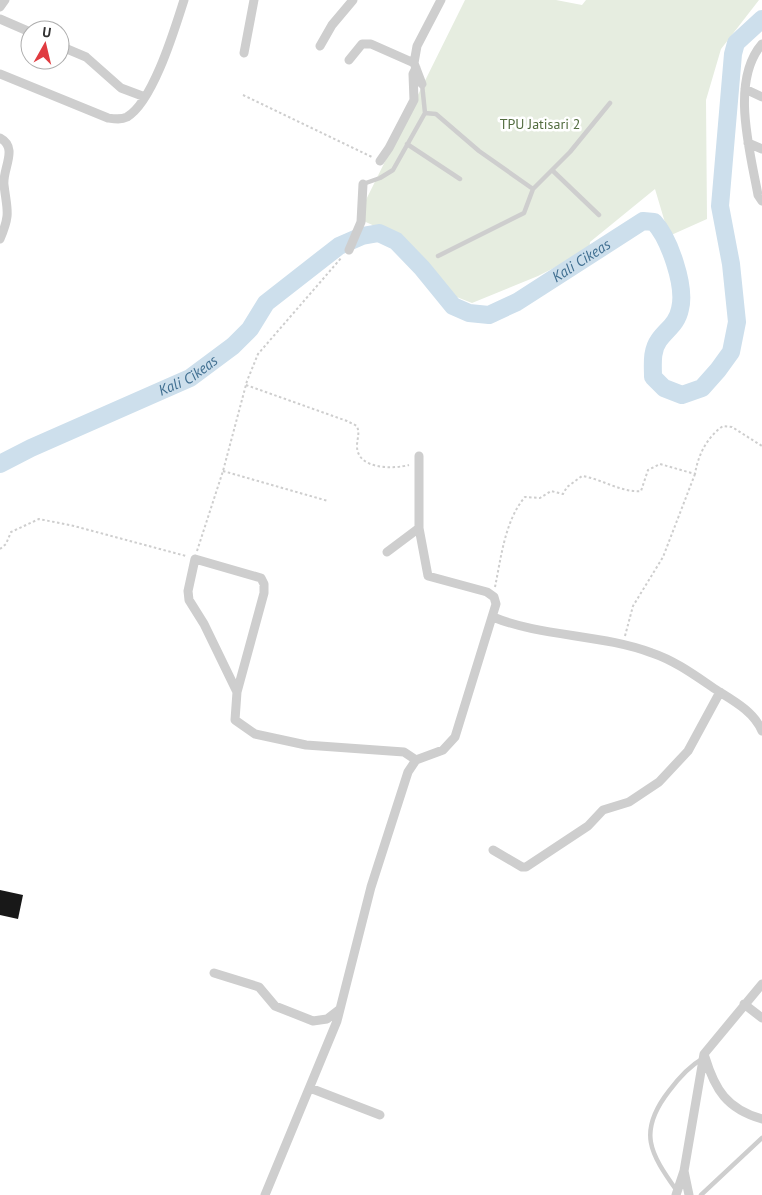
<svg xmlns="http://www.w3.org/2000/svg" width="762" height="1195" viewBox="0 0 762 1195" font-family="'PT Sans',sans-serif">
<style>
.green{fill:#e6ede0}
.lines{fill:none;stroke-linecap:round;stroke-linejoin:round}
.river{stroke:#cddfec;stroke-width:18}
.building{fill:#181818}
.path{stroke:#cecece;stroke-width:2;stroke-dasharray:2.5 2.5;stroke-linecap:butt}
.lane{stroke:#cecece;stroke-width:4.5}
.street{stroke:#cecece;stroke-width:9}
.labels{text-anchor:middle;stroke-width:5;stroke-linejoin:round;paint-order:stroke}
.park-label{font-size:14px;fill:#526c3f;stroke:#fff}
.water-label{font-size:15px;font-style:italic;fill:#406f91;stroke:#fff}
</style>
<rect width="100%" height="100%" fill="#fff"/>
<path class="green" d="M 465,0 L 556,0 L 582,5 L 586,0 L 759,0 L 721,49 L 706,100 L 707,219 L 669,236 L 655,189 L 590,242 L 589,250 L 538,276 L 472,303 L 449,294 L 403,239 L 357,218 Z"/>
<g class="lines">
<path class="river" id="s1" d="M 0,464 L 31,448 L 190,378 L 233,346 L 250,329 L 266,303 L 339,246 L 362,236 L 379,233 L 396,241 L 422,268 L 453,306 L 469,313 L 489,315 L 517,302 L 643,221 L 654,222 C 669,238 686,286 680,309 C 677,324 667,329 659,340 C 651,351 653,365 653,377 L 664,388 L 682,395 L 702,388 L 718,370 L 731,352 L 737,322 L 731,264 L 720,206 L 733,54 L 736,43 L 762,19"/>
</g>
<path class="building" d="M 0,890 L 23,895 L 18,919 L 0,915 Z"/>
<g class="lines">
<path class="path" d="M 243,95 L 372,157
M 246,385 L 347,421 L 357,426 C 360,435 357,438 357,446 C 357,470 394,469 409,465
M 223,471 L 328,501
M 0,549 L 6,544 L 11,532 L 39,519 L 74,526 L 186,556
M 197,551 L 223,471 L 247,381 L 258,354 L 342,257
M 495,587 C 501,558 505,520 525,497 L 540,498 L 551,491 L 563,494 L 567,487 L 582,476 C 602,479 622,493 641,491 L 648,470 L 660,464 L 695,474 C 698,455 707,437 723,426 L 732,427 L 762,446
M 625,636 L 633,606 L 663,557 L 695,474"/>
<path class="lane" d="M 422,84 L 425,113 L 436,114 L 479,151 L 533,189 L 570,152 L 610,103
M 407,144 L 460,179
M 552,170 L 599,215
M 363,184 L 380,178 L 393,170 L 425,113
M 438,256 L 524,213 L 533,189
M 677,1191 C 650,1153 637,1132 669,1091 C 678,1079 688,1067 702,1059
M 701,1195 L 762,1138"/>
<path class="street" d="M 0,7 L 5,0
M 0,19 L 30,32
M 762,44 C 730,81 750,151 758,195 L 762,201
M 60,46 L 86,57 L 121,88 L 145,97
M 320,46 L 332,25 L 353,0
M 244,53 L 254,0
M 349,60 L 362,44 L 371,44 L 414,63
M 0,74 L 108,118 C 115,119 121,120 127,117 C 153,102 175,28 184,0
M 422,84 L 414,63 L 417,46 L 441,0
M 745,89 L 762,97
M 0,138 C 19,148 2,169 4,185 C 7,211 11,213 0,239
M 748,143 L 762,149
M 380,161 L 389,148 L 414,100 L 413,74 L 416,68
M 349,250 L 361,222 L 363,184
M 387,552 L 419,528
M 493,617 C 541,637 602,634 652,653 C 676,661 697,677 718,691 C 734,701 754,712 762,731
M 237,692 L 204,624 L 189,600 L 188,591 L 195,559 L 261,578 L 264,584 L 264,593 L 237,692 L 235,720 L 255,734 L 306,745 L 404,752 L 416,760
M 493,850 L 522,867 L 526,867 L 588,826 L 603,810 L 629,802 L 659,782 L 688,751 L 720,692
M 214,973 L 259,987 L 275,1006 L 313,1021 L 327,1019 L 340,1009
M 744,1004 L 762,1018
M 705,1057 C 715,1090 727,1109 762,1119
M 310,1088 L 380,1115
M 265,1195 L 337,1021 L 371,887 L 408,772 L 416,760 L 443,750 L 455,737 L 496,604 L 494,597 L 487,592 L 428,576 L 419,528 L 419,456
M 676,1195 L 684,1171
M 689,1195 L 684,1171 L 704,1054 L 762,984"/>
</g>
<g class="labels">
<g class="park-label">
<text x="540" y="129">TPU Jatisari 2</text>
</g>
<g class="water-label">
<text dy="5" stroke="none"><textPath href="#s1" startOffset="702">Kali Cikeas</textPath></text>
<text dy="5" stroke="none"><textPath href="#s1" startOffset="208">Kali Cikeas</textPath></text>
</g>
</g>
<g transform="translate(45 45) rotate(8)"><circle r="24" fill="#ffffff" stroke="#adadad"/>
<path d="M0-4L9 19L0 12L-9 19Z" fill="#e03b40"/>
<text y="-8" font-size="14" font-weight="bold" text-anchor="middle" fill="#313131">U</text>
</g>
</svg>
